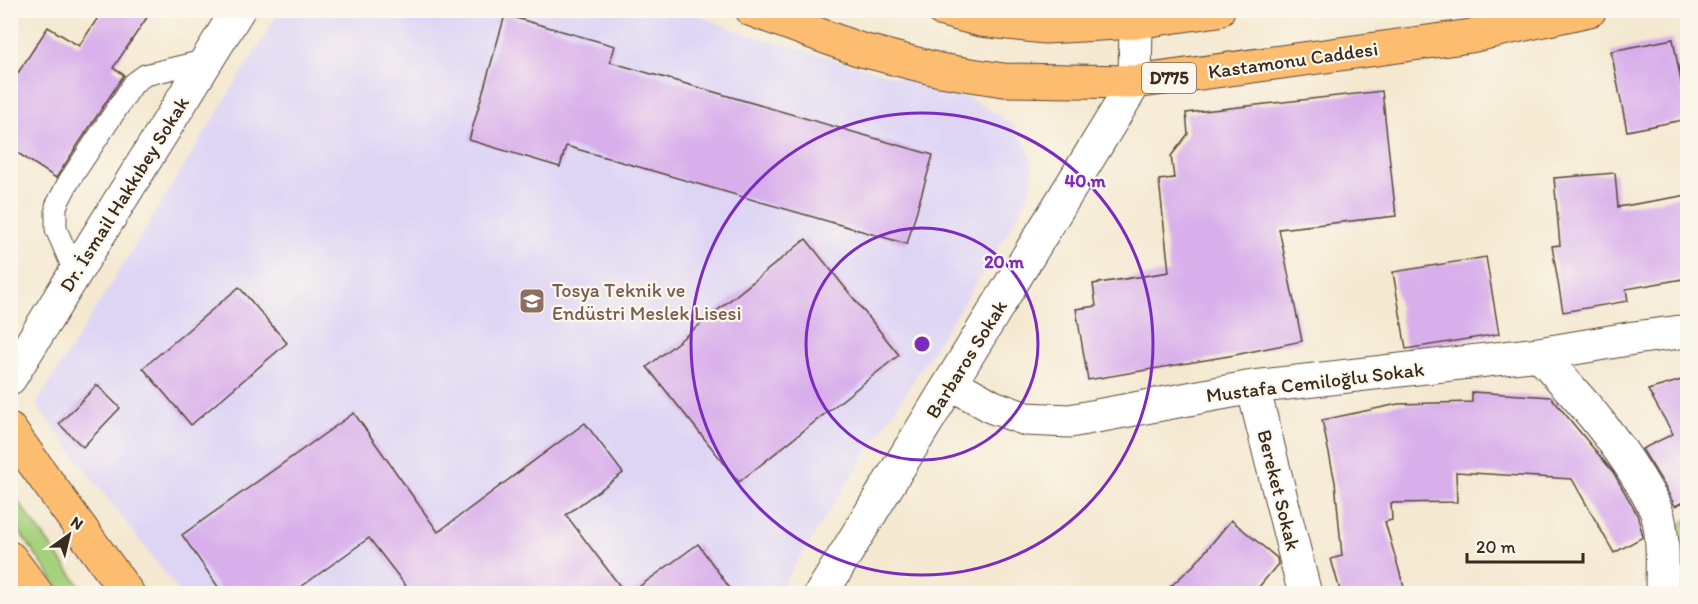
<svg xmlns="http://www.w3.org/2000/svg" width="1698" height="604" viewBox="0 0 1698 604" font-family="Itim,sans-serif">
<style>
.built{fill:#ded5f5}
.green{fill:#a7d17d;stroke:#717e4e;stroke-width:1.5}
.building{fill:#d8aeeb}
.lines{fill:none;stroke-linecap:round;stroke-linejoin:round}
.lane-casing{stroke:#574639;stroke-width:23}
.street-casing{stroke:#574639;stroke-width:35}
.primary-casing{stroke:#574639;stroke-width:35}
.lane{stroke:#fff;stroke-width:21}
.street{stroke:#fff;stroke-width:33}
.primary{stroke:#fcbd6f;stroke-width:33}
.ring{fill:none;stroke:#7b2cbf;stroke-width:3}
.labels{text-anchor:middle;stroke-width:4.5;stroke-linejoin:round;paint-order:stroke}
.shield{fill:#fbf7ec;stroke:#75685c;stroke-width:1.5}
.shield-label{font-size:18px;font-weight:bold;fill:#3b2a1e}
.street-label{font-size:20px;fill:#3b2a1e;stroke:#fbf7ec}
.education-label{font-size:20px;fill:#785e54;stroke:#fbf7ec;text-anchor:start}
.centre{fill:#7b2cbf;stroke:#fbf7ec;stroke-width:3}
.ring-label{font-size:18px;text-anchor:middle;font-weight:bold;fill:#7b2cbf;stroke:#fbf7ec;stroke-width:4.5;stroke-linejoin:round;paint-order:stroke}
</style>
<rect width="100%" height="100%" fill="#fbf7ec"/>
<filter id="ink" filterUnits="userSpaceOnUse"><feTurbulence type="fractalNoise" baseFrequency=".0167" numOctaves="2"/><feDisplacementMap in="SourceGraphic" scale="12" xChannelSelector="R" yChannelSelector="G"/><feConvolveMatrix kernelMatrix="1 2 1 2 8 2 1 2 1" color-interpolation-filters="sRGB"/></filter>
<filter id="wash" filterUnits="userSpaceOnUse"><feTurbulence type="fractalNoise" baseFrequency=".008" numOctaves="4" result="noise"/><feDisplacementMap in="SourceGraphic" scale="24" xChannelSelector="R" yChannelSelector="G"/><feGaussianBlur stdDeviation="1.35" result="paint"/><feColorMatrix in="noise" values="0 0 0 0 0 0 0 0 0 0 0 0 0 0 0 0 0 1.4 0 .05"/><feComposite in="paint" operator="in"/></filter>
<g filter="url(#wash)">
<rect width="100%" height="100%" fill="#f4e8d0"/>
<path class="built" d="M 280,11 L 686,11 L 737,31 L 969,98 L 999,115 L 1017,130 L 1028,149 L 1033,167 L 1031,186 L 1026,202 L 989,263 L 777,593 L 180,593 L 36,405 Z"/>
<path class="green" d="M 11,492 L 85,593 L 63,593 L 11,520 Z
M 1687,520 L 1687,593 L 1683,593 L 1682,556 L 1678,526 Z"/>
<g id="blocks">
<path class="building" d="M 103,10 L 152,10 L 113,68 L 124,75 L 56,178 L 10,148 L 10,85 L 48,27 L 79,46 Z
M 505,15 L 615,46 L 610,62 L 933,155 L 907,244 L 566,146 L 560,167 L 469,140 Z
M 1673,39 L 1688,119 L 1627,131 L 1611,51 Z
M 1382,91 L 1396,216 L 1279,229 L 1302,341 L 1235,355 L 1088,380 L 1076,309 L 1096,306 L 1093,284 L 1169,272 L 1159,180 L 1174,178 L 1171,156 L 1188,134 L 1186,113 Z
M 1615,173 L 1618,207 L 1688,195 L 1688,278 L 1626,289 L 1628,301 L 1563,312 L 1552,246 L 1560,245 L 1554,178 Z
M 806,239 L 899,355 L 739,482 L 647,367 Z
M 1486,257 L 1499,334 L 1406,349 L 1393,272 Z
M 239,287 L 287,343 L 191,425 L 143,368 Z
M 1688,378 L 1688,500 L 1675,506 L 1663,483 L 1642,449 L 1673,434 L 1648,390 Z
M 97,385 L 120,408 L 83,447 L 59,424 Z
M 1472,392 L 1551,397 L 1613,472 L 1637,514 L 1643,537 L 1614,553 L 1572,479 L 1456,472 L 1457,502 L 1391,503 L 1392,520 L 1385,522 L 1406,594 L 1341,594 L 1331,559 L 1342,556 L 1335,482 L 1322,420 L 1398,404 L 1472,402 Z
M 354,413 L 438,532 L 585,423 L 623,473 L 566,515 L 626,594 L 412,594 L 369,538 L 291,594 L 223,594 L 182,535 Z
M 1231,520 L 1277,558 L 1278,564 L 1253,594 L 1162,594 L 1195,564 Z
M 698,544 L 734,594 L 629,594 Z"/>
</g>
</g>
<g filter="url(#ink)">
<use href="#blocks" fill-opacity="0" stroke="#574639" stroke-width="1.5"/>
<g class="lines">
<g class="lane-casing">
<path id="lane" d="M 75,273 L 56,229 L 56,206 L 69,181 L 134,83 L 145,75 L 207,60"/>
</g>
<g class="street-casing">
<path id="street" d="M 1539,354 C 1575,394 1611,432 1639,479 C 1646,491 1654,503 1658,516 C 1664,540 1662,568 1662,594
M 10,378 L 238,10
M 951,383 L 993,407 L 1026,419 L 1070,421 L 1253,387 L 1539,354 L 1634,338 L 1688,331
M 1253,387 L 1305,594
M 821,594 L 1135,82 L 1136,22"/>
</g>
<g class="primary-casing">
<path id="primary" d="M 752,10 L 858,49 L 940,70 L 1003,80 L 1135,82 L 1471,36 L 1590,10
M 943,10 L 981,20 L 1045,27 L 1136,22 L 1218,10
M 10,430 L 128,594
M 10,558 L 37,594"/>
</g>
<use href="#lane" class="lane"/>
<use href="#street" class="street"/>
<use href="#primary" class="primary"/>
</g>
</g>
<g class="ring">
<circle cx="922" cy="344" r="116"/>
<circle cx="922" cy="344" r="231"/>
</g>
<defs>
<g id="school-square" transform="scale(1.35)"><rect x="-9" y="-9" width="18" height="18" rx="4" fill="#8d6e63" stroke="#fbf7ec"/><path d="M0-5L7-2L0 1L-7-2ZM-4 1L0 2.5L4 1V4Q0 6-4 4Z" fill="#fff"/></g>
</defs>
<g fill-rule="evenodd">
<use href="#school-square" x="532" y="301"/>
</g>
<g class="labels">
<rect class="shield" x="1142" y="63" width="54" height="30" rx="4.5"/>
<g class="shield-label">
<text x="1169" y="84">D775</text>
</g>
<g class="street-label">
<text transform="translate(1293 60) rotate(-8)" y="7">Kastamonu Caddesi</text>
<text transform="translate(124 194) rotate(-58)" y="7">Dr. İsmail Hakkıbey Sokak</text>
<text transform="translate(966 359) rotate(-58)" y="7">Barbaros Sokak</text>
<text transform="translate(1315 382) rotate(-7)" y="7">Mustafa Cemiloğlu Sokak</text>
<text transform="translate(1279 490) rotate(76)" y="7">Bereket Sokak</text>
</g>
<g class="education-label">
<text x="552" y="297">Tosya Teknik ve<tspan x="552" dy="23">Endüstri Meslek Lisesi</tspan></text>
</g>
</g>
<circle cx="922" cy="344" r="9" class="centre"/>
<g class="ring-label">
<text x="1085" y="187">40 m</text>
<text x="1004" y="268">20 m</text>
</g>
<rect width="1698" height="604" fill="none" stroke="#fbf7ec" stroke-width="36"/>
<g transform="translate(69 535) rotate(34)" stroke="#fbf7ec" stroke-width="4.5" paint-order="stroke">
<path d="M0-4.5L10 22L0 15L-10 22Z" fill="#3b2a1e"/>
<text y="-9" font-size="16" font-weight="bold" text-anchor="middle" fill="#3b2a1e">N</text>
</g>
<path d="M1467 553v9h116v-9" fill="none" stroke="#3b2a1e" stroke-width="3"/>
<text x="1476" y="553" font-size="18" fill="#3b2a1e" stroke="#fbf7ec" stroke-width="4.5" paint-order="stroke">20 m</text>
</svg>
